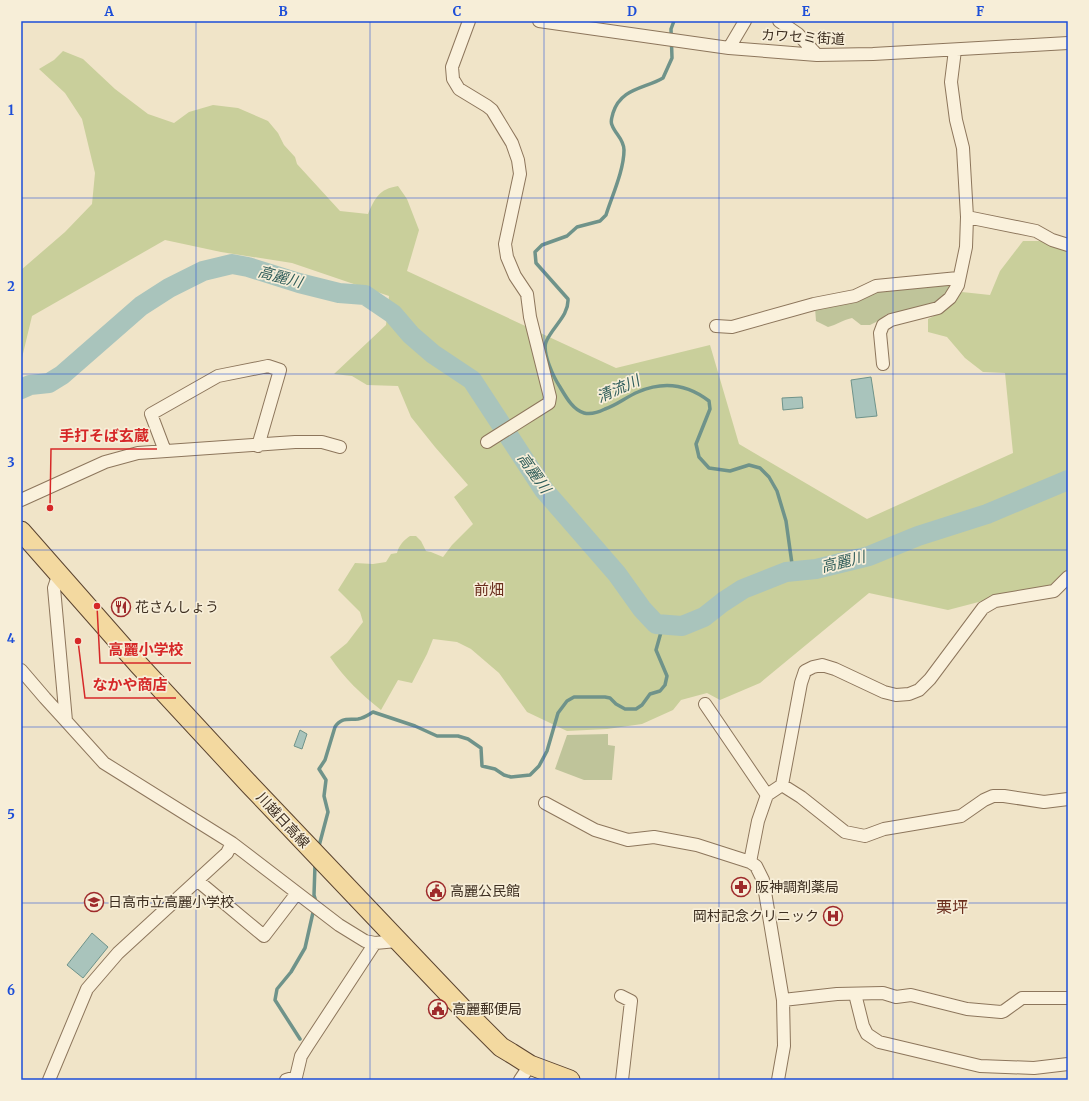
<svg xmlns="http://www.w3.org/2000/svg" width="1089" height="1101" viewBox="0 0 1089 1101" font-family="Merriweather,'Noto Sans JP',serif">
<style>
.green{fill:#c9cf9b}
.cemetery{fill:#bfc49a}
.water{fill:#a9c4bc;stroke:#6f938a}
.lines{fill:none;stroke-linecap:round;stroke-linejoin:round}
.stream{stroke:#6f938a;stroke-width:3.5}
.river{stroke:#a9c4bc;stroke-width:20}
.minor-casing{stroke:#8d765c;stroke-width:14}
.primary-casing{stroke:#5b4430;stroke-width:21}
.minor{stroke:#faf1dc;stroke-width:12}
.primary{stroke:#f3d9a0;stroke-width:19}
.grid{fill:none;stroke:#1d4ed8;stroke-width:1;stroke-opacity:0.55}
.labels{text-anchor:middle;stroke-width:3.5;stroke-linejoin:round;paint-order:stroke}
.street-label{font-size:14px;fill:#3d2e20;stroke:#f7eed8}
.poi-label{font-size:14px;fill:#3d2e20;stroke:#f7eed8;text-anchor:start}
.water-label{font-size:15px;font-style:italic;fill:#2f5d5a;stroke:#f7eed8}
.neighbourhood-label{font-size:15px;fill:#6b2e1e;stroke:#f7eed8}
.quarter-label{font-size:16px;fill:#6b2e1e;stroke:#f7eed8}
.leader{fill:none;stroke:#d62828;stroke-width:1.5}
.callout-dot{fill:#d62828;stroke:#f7eed8;stroke-width:1.5}
.callout-label{font-size:15px;text-anchor:middle;font-weight:bold;fill:#d62828;stroke:#f7eed8;stroke-width:3.5;stroke-linejoin:round;paint-order:stroke}
.neatline{fill:none;stroke:#1d4ed8;stroke-width:1.5}
.grid-label{font-size:13px;text-anchor:middle;font-weight:bold;fill:#1d4ed8}
</style>
<rect width="100%" height="100%" fill="#f0e4c8"/>
<path class="green" d="M 63,51 L 83,59 L 115,89 L 148,114 L 174,123 L 189,112 L 213,105 L 238,108 L 268,121 L 278,133 L 284,145 L 295,157 L 297,164 L 340,211 L 368,214 C 375,198 379,189 398,186 L 407,199 L 419,230 L 407,271 L 616,368 L 710,345 L 739,444 L 867,519 L 1013,453 L 1005,373 L 983,372 L 965,358 L 947,337 L 928,332 L 928,319 L 942,312 L 962,292 L 990,295 L 1000,271 L 1023,241 L 1062,241 L 1068,246 L 1068,574 L 1055,589 L 994,598 L 948,610 L 869,593 L 760,683 L 720,700 L 707,693 L 681,700 L 673,710 L 642,724 L 607,729 L 567,731 L 527,712 L 499,673 L 471,649 L 457,642 L 433,639 L 427,654 L 412,683 L 398,680 L 381,710 C 360,693 345,679 330,657 L 347,643 L 363,622 L 360,612 L 338,590 L 355,563 L 373,564 L 386,562 L 391,554 L 397,553 C 399,545 404,540 410,536 L 416,536 L 421,541 L 426,551 L 431,552 L 443,557 L 452,545 L 473,524 L 454,497 L 468,485 L 435,447 L 411,417 L 398,386 L 367,385 L 352,376 L 334,374 L 386,325 L 389,296 L 292,263 L 221,252 L 165,240 L 32,316 L 21,362 L 21,270 L 65,232 L 92,204 L 95,173 L 82,119 L 65,93 L 39,69 L 54,60 Z"/>
<path class="cemetery" d="M 951,284 L 945,297 L 933,305 L 887,314 L 878,321 L 870,325 L 861,325 L 852,318 C 842,320 837,325 828,327 L 816,321 L 815,308 L 877,289 Z
M 608,734 L 608,745 L 615,746 L 612,780 L 584,780 L 555,769 L 567,735 Z"/>
<path class="water" d="M 871,377 L 877,416 L 856,418 L 851,380 Z
M 802,397 L 803,408 L 783,410 L 782,398 Z
M 300,730 L 307,734 L 302,749 L 294,746 Z
M 92,933 L 108,947 L 83,978 L 67,965 Z"/>
<g class="lines">
<path class="stream" d="M 674,21 L 671,29 L 672,58 L 663,78 C 644,89 621,88 613,113 C 612,118 610,121 612,125 C 615,134 624,139 624,150 C 624,170 612,196 606,215 L 600,221 L 577,227 L 567,236 L 542,245 L 535,252 L 536,263 L 568,299 C 569,316 552,327 546,342 C 542,353 554,378 560,387 C 566,397 573,410 584,413 C 592,415 599,412 605,409 C 617,405 626,397 638,392 C 663,381 687,384 709,401 L 710,409 L 696,444 L 699,457 L 709,468 L 730,471 L 749,465 L 760,468 L 769,477 L 777,491 L 786,521 L 793,571
M 319,846 L 328,812 L 324,796 L 326,780 L 319,769 L 325,760 L 335,727 C 341,717 348,720 358,719 C 364,718 368,715 373,712 L 415,726 L 437,736 L 458,736 L 468,739 L 481,748 L 482,766 L 495,769 L 504,775 L 511,777 L 530,775 L 539,766 L 547,751 L 558,713 L 567,701 L 574,697 L 605,697 L 610,698 L 616,704 L 625,709 L 636,709 L 642,705 L 650,694 L 660,691 L 665,685 L 667,676 L 656,650 L 663,625
M 315,865 L 314,895 L 316,902
M 300,1039 L 275,1000 L 277,989 L 291,972 L 305,948 L 314,908"/>
<path class="river" d="M 21,389 L 30,385 L 49,383 L 62,375 L 141,306 L 169,288 L 203,271 L 232,264 L 248,267 L 299,283 L 339,293 L 365,295 L 393,314 L 411,335 L 433,354 L 472,380 L 544,490 L 617,574 L 642,609 L 656,624 L 682,626 L 704,617 L 723,602 L 743,589 L 786,572 L 816,569 L 869,556 L 918,536 L 987,514 L 1068,480"/>
<g class="minor-casing">
<path id="minor" d="M 469,21 L 452,67 L 453,79 L 459,89 L 487,106 L 492,110 L 512,143 L 518,160 L 520,174 L 505,244 L 507,257 L 515,276 L 527,294 L 530,317 L 550,397 L 549,403 L 487,442
M 539,21 L 729,48 L 817,55 L 873,54 L 1068,43
M 779,21 L 798,34 L 817,55
M 729,48 L 745,21
M 967,217 L 1036,231 L 1052,240 L 1068,245
M 716,326 L 732,327 L 814,304 L 855,296 L 876,286 L 958,278
M 883,364 L 880,333 L 883,325 L 891,320 L 938,308 L 950,298 L 958,285 L 966,247 L 967,217 L 963,148 L 956,120 L 951,82 L 955,50
M 165,451 L 151,414 L 218,376 L 268,366 L 280,370 L 258,446
M 21,500 L 105,462 L 138,453 L 295,442 L 322,442 L 340,447
M 59,573 L 54,588 L 66,721 L 104,763 L 232,843 L 339,925 L 365,941 L 375,943 L 397,941
M 21,670 L 45,698 L 66,721
M 705,704 L 767,795
M 782,785 L 801,797 L 845,832 L 865,836 L 884,829 L 961,816 L 984,800 L 993,796 L 1004,796 L 1044,802 L 1068,799
M 545,803 L 595,830 L 628,840 L 654,837 L 697,845 L 750,862
M 198,881 L 264,936 L 297,893
M 855,994 L 863,1026 L 867,1034 L 879,1042 L 980,1066 L 1034,1068 L 1068,1064
M 621,996 L 631,1001 L 622,1080
M 783,1000 L 837,994 L 883,993 L 896,997 L 911,995 L 967,1009 L 1001,1012 L 1004,1011 L 1022,998 L 1068,998
M 49,1080 L 87,989 L 118,953 L 227,853 L 232,843
M 286,1080 L 296,1077 L 301,1056 L 308,1045 L 375,943
M 520,1080 L 530,1065
M 778,1080 L 784,1046 L 783,1000 L 763,880 L 756,866 L 750,862 L 758,821 L 767,795 L 782,785 L 801,683 L 805,671 L 813,667 L 822,665 L 835,669 L 884,692 L 896,695 L 909,694 L 919,690 L 930,679 L 983,608 L 995,601 L 1054,591 L 1068,577"/>
</g>
<g class="primary-casing">
<path id="primary" d="M 21,531 L 138,664 L 250,785 L 464,1010 L 501,1047 L 511,1053 L 530,1065 L 570,1080"/>
</g>
<use href="#minor" class="minor"/>
<use href="#primary" class="primary"/>
</g>
<path class="grid" d="M 196,21 L 196,1080M 370,21 L 370,1080M 544,21 L 544,1080M 719,21 L 719,1080M 893,21 L 893,1080M 21,198 L 1068,198M 21,374 L 1068,374M 21,550 L 1068,550M 21,727 L 1068,727M 21,903 L 1068,903"/>
<defs>
<g id="restaurant-ring" transform="scale(1)"><circle r="9.5" fill="#f7eed8" stroke="#9e2a2b" stroke-width="1.5"/><path d="M-5-6h1v4h1v-4h1v4h1v-4h1v5L-1.5 .5V6h-2V.5L-5-1ZM5-6V6H3V1.5H1.5Q1.5-4 5-6Z" fill="#9e2a2b"/></g>
<g id="pharmacy-ring" transform="scale(1)"><circle r="9.5" fill="#f7eed8" stroke="#9e2a2b" stroke-width="1.5"/><path d="M-2-6h4v4h4v4h-4v4h-4v-4h-4v-4h4Z" fill="#9e2a2b"/></g>
<g id="civic-ring" transform="scale(1)"><circle r="9.5" fill="#f7eed8" stroke="#9e2a2b" stroke-width="1.5"/><path d="M-.6-6.5H3V-4.5H.6V-3L4-1V1h2V6H-6V1h2V-1L-.6-3ZM-1.2 2.5V6h2.4V2.5Z" fill="#9e2a2b"/></g>
<g id="school-ring" transform="scale(1)"><circle r="9.5" fill="#f7eed8" stroke="#9e2a2b" stroke-width="1.5"/><path d="M0-5L7-2L0 1L-7-2ZM-4 1L0 2.5L4 1V4Q0 6-4 4Z" fill="#9e2a2b"/></g>
<g id="hospital-ring" transform="scale(1)"><circle r="9.5" fill="#f7eed8" stroke="#9e2a2b" stroke-width="1.5"/><path d="M-5-5h3v3.5h4V-5h3V5h-3V1.5h-4V5h-3Z" fill="#9e2a2b"/></g>
</defs>
<g fill-rule="evenodd">
<use href="#restaurant-ring" x="121" y="607"/>
<use href="#pharmacy-ring" x="741" y="887"/>
<use href="#civic-ring" x="436" y="891"/>
<use href="#school-ring" x="94" y="902"/>
<use href="#hospital-ring" x="833" y="916"/>
<use href="#civic-ring" x="438" y="1009"/>
</g>
<g class="labels">
<g class="street-label">
<text transform="translate(803 37) rotate(3)" y="5">カワセミ街道</text>
<text transform="translate(283 820) rotate(47)" y="5">川越日高線</text>
</g>
<g class="poi-label">
<text x="135" y="612">花さんしょう</text>
<text x="755" y="892">阪神調剤薬局</text>
<text x="450" y="896">高麗公民館</text>
<text x="108" y="907">日高市立高麗小学校</text>
<text x="819" y="921" text-anchor="end">岡村記念クリニック</text>
<text x="452" y="1014">高麗郵便局</text>
</g>
<g class="water-label">
<text transform="translate(280 277) rotate(15)" y="5">高麗川</text>
<text transform="translate(618 389) rotate(-24)" y="5">清流川</text>
<text transform="translate(534 473) rotate(55)" y="5">高麗川</text>
<text transform="translate(843 562) rotate(-14)" y="5">高麗川</text>
</g>
<g class="neighbourhood-label">
<text x="489" y="595">前畑</text>
</g>
<g class="quarter-label">
<text x="952" y="913">栗坪</text>
</g>
</g>
<path class="leader" d="M50 508L51 449H157M97 606L100 663H191M78 641L85 698H176"/>
<g class="callout-dot">
<circle cx="50" cy="508" r="4"/>
<circle cx="97" cy="606" r="4"/>
<circle cx="78" cy="641" r="4"/>
</g>
<g class="callout-label">
<text x="104" y="441">手打そば玄蔵</text>
<text x="146" y="655">高麗小学校</text>
<text x="130" y="690">なかや商店</text>
</g>
<rect width="1089" height="1101" fill="none" stroke="#f7eed8" stroke-width="44"/>
<rect x="22" y="22" width="1045" height="1057" class="neatline"/>
<g class="grid-label">
<text x="109" y="16">A</text>
<text x="283" y="16">B</text>
<text x="457" y="16">C</text>
<text x="632" y="16">D</text>
<text x="806" y="16">E</text>
<text x="980" y="16">F</text>
<text x="11" y="115">1</text>
<text x="11" y="291">2</text>
<text x="11" y="467">3</text>
<text x="11" y="643">4</text>
<text x="11" y="819">5</text>
<text x="11" y="995">6</text>
</g>
</svg>
